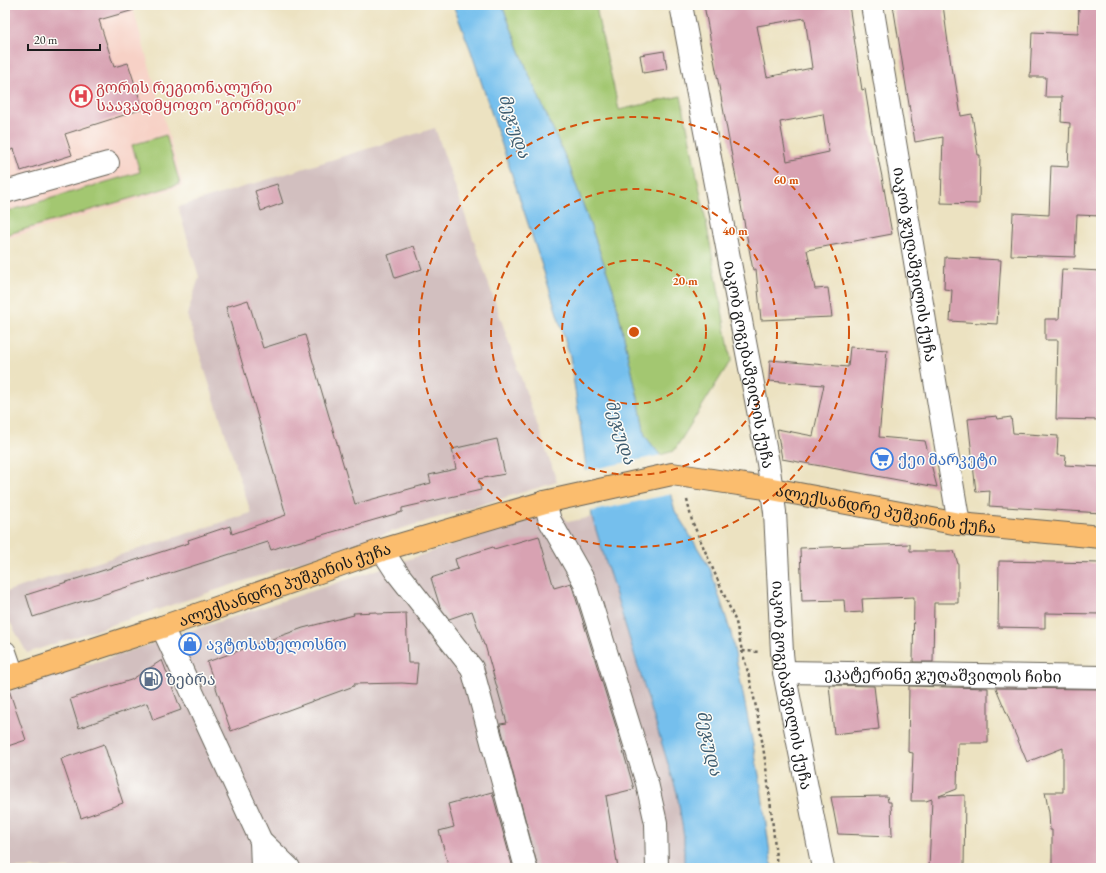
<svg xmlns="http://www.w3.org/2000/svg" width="1106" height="873" viewBox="0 0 1106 873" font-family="'EB Garamond','Noto Serif Georgian',serif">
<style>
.built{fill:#f7d1c6}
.industrial{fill:#d2bfbf}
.green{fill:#a3c771;stroke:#607246}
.water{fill:#74bfed;stroke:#486e84}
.pier{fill:#ece2c1}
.building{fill:#d8a2b2;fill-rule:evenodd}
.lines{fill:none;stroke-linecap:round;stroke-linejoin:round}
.minor-casing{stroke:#656156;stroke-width:24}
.major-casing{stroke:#656156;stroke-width:24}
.path{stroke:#656156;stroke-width:2.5;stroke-dasharray:3 3;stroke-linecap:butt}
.minor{stroke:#fff;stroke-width:22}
.major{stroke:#fbbd6e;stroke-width:22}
.ring{fill:none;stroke:#d4530e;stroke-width:2;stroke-dasharray:7 5}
.labels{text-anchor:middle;stroke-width:3;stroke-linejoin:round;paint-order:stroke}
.health-label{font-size:16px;fill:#be3a42;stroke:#fdfcf7;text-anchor:start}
.street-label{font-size:16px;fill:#1c1c1c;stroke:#fdfcf7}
.shop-label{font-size:16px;fill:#366cbe;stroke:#fdfcf7;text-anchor:start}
.service-label{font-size:16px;fill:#4e5e75;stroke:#fdfcf7;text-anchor:start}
.water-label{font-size:17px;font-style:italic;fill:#3f5d70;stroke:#fdfcf7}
.centre{fill:#d4530e;stroke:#fdfcf7;stroke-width:2}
.ring-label{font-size:12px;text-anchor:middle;font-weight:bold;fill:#d4530e;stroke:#fdfcf7;stroke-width:3;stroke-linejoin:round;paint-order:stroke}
</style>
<rect width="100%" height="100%" fill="#fdfcf7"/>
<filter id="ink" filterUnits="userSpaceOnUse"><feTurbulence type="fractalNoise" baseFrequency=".025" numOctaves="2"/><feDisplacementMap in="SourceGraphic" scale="8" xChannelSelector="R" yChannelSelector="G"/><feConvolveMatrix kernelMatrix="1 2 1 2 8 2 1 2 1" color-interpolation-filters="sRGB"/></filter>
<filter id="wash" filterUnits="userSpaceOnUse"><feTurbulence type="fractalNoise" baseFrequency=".012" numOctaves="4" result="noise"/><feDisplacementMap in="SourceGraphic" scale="16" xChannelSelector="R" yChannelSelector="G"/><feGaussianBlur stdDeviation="0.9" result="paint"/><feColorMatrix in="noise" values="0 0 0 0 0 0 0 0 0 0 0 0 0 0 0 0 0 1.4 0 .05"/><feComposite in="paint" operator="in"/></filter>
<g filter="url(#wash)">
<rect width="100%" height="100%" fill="#ece2c1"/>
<path class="built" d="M 5,5 L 132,5 L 183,186 L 5,239 Z"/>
<path class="industrial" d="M 435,128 L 557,482 L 397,530 L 27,653 L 5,613 L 5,592 L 251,513 L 187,315 L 199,277 L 178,207 Z
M 558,510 L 568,522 L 592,517 L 677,793 L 684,837 L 684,868 L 5,868 L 5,692 Z"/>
<path class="green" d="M 502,5 L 596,5 L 599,23 L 619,110 L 681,96 L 705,216 L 731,360 L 674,451 L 660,455 L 645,436 L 638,398 L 613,289 L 570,168 L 530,77 Z
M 166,135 L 180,184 L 5,235 L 5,212 L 140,172 L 132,145 Z"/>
<path class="water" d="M 453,5 L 502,5 L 530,77 L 570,168 L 613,289 L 638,398 L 645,436 L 660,455 L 675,511 L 710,568 L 731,633 L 760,780 L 772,868 L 684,868 L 684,837 L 677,793 L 592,517 L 583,443 L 570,356 L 545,275 L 471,51 Z"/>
<path class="pier" d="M 662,455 L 672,494 L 589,512 L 584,471 Z"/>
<g id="blocks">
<path class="building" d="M 5,5 L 133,5 L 134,10 L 99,20 L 114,67 L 128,63 L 143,109 L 65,134 L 72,155 L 21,171 L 14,149 L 5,152 Z
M 704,5 L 849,5 L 862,90 L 865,89 L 874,143 L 875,143 L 882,177 L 892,234 L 807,250 L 815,289 L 828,288 L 832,317 L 761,320 L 756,269 L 753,270 ZM 805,18 L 812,68 L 767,77 L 757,26 ZM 823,114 L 829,152 L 787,161 L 780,122 Z
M 893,5 L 943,5 L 952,73 L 954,73 L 961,116 L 972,114 L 978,155 L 980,155 L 979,204 L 941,203 L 943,137 L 915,142 Z
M 1079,5 L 1101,5 L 1101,216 L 1077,215 L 1075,257 L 1011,255 L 1013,213 L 1049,215 L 1051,166 L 1068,167 L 1070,123 L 1061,122 L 1062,97 L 1045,97 L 1046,77 L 1030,77 L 1032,32 L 1078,34 Z
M 664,51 L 667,69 L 643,73 L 640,55 Z
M 277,184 L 283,203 L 261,211 L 255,191 Z
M 414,246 L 422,269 L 395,278 L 388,255 Z
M 945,257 L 1001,260 L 997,324 L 950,321 L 952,290 L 944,289 Z
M 1062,269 L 1101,271 L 1101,420 L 1056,419 L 1058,340 L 1045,340 L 1045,319 L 1059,319 Z
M 248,300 L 263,348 L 305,335 L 355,504 L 431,483 L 429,475 L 456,469 L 452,449 L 497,439 L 505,474 L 478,479 L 481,490 L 402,508 L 402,512 L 294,543 L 294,542 L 271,550 L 268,542 L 33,617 L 26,595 L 189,543 L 188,540 L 230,526 L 232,534 L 286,515 L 226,307 Z
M 850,347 L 887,350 L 879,437 L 925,441 L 937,487 L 782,459 L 777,429 L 813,436 L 824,385 L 769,381 L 770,360 L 848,367 Z
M 997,416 L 998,419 L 1011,417 L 1013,433 L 1058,436 L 1057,455 L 1066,456 L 1065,465 L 1101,467 L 1101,513 L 989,506 L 990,491 L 976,492 L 968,419 Z
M 539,536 L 554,588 L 571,583 L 572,586 L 618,733 L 634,789 L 606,796 L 618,868 L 538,868 L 500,724 L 507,723 L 485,645 L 484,645 L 472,611 L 449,619 L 440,607 L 431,578 L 458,569 L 455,559 L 493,547 L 494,549 Z
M 910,544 L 910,551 L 954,551 L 958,564 L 958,603 L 934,603 L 933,662 L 913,662 L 914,597 L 862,599 L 863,612 L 845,613 L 844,600 L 802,601 L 800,548 Z
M 999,561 L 1101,563 L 1101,614 L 1045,613 L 1045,628 L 998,627 Z
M 377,612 L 377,614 L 406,613 L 408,663 L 418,663 L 416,684 L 402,683 L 354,684 L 354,686 L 231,731 L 207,662 L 303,628 L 354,615 L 353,613 Z
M 162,660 L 181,710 L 153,720 L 147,703 L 79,728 L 70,699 L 131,680 Z
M 829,685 L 874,686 L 879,729 L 834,734 Z
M 909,686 L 988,688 L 988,743 L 958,743 L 957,789 L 939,796 L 965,795 L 964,868 L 929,868 L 932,799 L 926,801 L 911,801 L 913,753 L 908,752 Z
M 996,688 L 1101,689 L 1101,868 L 1052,868 L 1052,830 L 1050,830 L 1049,813 L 1045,792 L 1063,792 L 1063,748 L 1027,762 Z
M 5,690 L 9,690 L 26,740 L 5,747 Z
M 104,744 L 123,803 L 81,818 L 61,759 Z
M 492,792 L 513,868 L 449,868 L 439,831 L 454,827 L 448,804 Z
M 887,796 L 888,802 L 891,802 L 892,836 L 838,834 L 831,797 Z"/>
</g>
</g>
<g filter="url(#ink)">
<use href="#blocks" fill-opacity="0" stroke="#656156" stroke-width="1"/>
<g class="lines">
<g class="minor-casing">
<g id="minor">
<path id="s1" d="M 681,5 L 768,463 L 775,512 L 782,653 L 784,672 L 823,868"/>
<path id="s2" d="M 872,5 L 959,524"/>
<path d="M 5,192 L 108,163"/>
<path d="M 545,502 L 550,521 L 584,581 L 647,783 L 656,823 L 657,868"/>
<path d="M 382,550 L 395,570 L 472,668 L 526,868"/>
<path d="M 162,627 L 261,841 L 289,868"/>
<path d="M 5,652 L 13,675"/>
<path id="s3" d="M 784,672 L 1101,677"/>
<path d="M 261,841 L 262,868"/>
</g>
</g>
<g class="major-casing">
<g id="major">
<path id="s4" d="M 5,678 L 162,627 L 382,550 L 545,502 L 672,474 L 772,489 L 959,524 L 1101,537"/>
</g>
</g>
<path class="path" d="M 687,500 L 692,521 L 736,622 L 742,651 L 760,652
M 742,651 C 763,721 770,795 777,868"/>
<use href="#minor" class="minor"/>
<use href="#major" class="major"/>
</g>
</g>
<g class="ring">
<circle cx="634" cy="332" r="72"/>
<circle cx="634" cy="332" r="143"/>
<circle cx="634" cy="332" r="215"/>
</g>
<defs>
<g id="hospital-ring" transform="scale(1.15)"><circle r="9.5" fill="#fdfcf7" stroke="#e0444e" stroke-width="1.5"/><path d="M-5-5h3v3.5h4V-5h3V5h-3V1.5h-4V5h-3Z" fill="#e0444e"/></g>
<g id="supermarket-ring" transform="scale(1.15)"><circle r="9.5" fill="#fdfcf7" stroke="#3f7fe0" stroke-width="1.5"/><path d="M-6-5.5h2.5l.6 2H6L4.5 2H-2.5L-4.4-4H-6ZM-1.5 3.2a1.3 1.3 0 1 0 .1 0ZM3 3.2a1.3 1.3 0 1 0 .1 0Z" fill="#3f7fe0"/></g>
<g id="shop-ring" transform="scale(1.15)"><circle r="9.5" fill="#fdfcf7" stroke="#3f7fe0" stroke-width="1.5"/><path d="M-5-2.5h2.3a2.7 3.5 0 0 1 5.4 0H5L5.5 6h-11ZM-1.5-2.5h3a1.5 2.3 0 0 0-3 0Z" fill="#3f7fe0"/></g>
<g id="fuel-ring" transform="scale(1.15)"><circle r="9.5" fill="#fdfcf7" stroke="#5c6f8a" stroke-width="1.5"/><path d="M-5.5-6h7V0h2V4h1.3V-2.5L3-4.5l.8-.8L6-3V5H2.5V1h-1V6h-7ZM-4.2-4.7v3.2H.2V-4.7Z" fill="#5c6f8a"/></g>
</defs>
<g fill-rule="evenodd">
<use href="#hospital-ring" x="81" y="96"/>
<use href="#supermarket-ring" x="882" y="459"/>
<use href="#shop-ring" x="190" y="644"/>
<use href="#fuel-ring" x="151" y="679"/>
</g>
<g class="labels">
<g class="health-label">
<text x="96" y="93">გორის რეგიონალური<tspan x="96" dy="18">საავადმყოფო "გორმედი"</tspan></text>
</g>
<g class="street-label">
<text dy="6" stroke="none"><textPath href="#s2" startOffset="263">იაკობ ჯუღაშვილის ქუჩა</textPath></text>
<text dy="6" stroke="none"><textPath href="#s1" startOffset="366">იაკობ გოგებაშვილის ქუჩა</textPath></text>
<text dy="6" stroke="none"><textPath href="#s4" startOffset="915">ალექსანდრე პუშკინის ქუჩა</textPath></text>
<text dy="6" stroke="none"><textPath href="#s4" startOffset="295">ალექსანდრე პუშკინის ქუჩა</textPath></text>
<text dy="6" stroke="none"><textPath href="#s3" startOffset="159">ეკატერინე ჯუღაშვილის ჩიხი</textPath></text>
<text dy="6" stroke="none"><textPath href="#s1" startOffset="690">იაკობ გოგებაშვილის ქუჩა</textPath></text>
</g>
<g class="shop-label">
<text x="898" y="465">ქეი მარკეტი</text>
<text x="206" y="650">ავტოსახელოსნო</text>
</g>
<g class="service-label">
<text x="166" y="685">ზებრა</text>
</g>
<g class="water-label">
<text transform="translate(515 126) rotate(72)" y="6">მეჯუდა</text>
<text transform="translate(621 432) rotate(73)" y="6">მეჯუდა</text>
<text transform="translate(710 743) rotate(78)" y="6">მეჯუდა</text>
</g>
</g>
<circle cx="634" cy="332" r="6" class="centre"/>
<g class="ring-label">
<text x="786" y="184">60 m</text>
<text x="735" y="235">40 m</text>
<text x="685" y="285">20 m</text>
</g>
<rect width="1106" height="873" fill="none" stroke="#fdfcf7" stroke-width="20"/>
<path d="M28 44v6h72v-6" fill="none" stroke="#1c1c1c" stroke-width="2"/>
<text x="34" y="44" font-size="12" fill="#1c1c1c" stroke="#fdfcf7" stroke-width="3" paint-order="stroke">20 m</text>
</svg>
